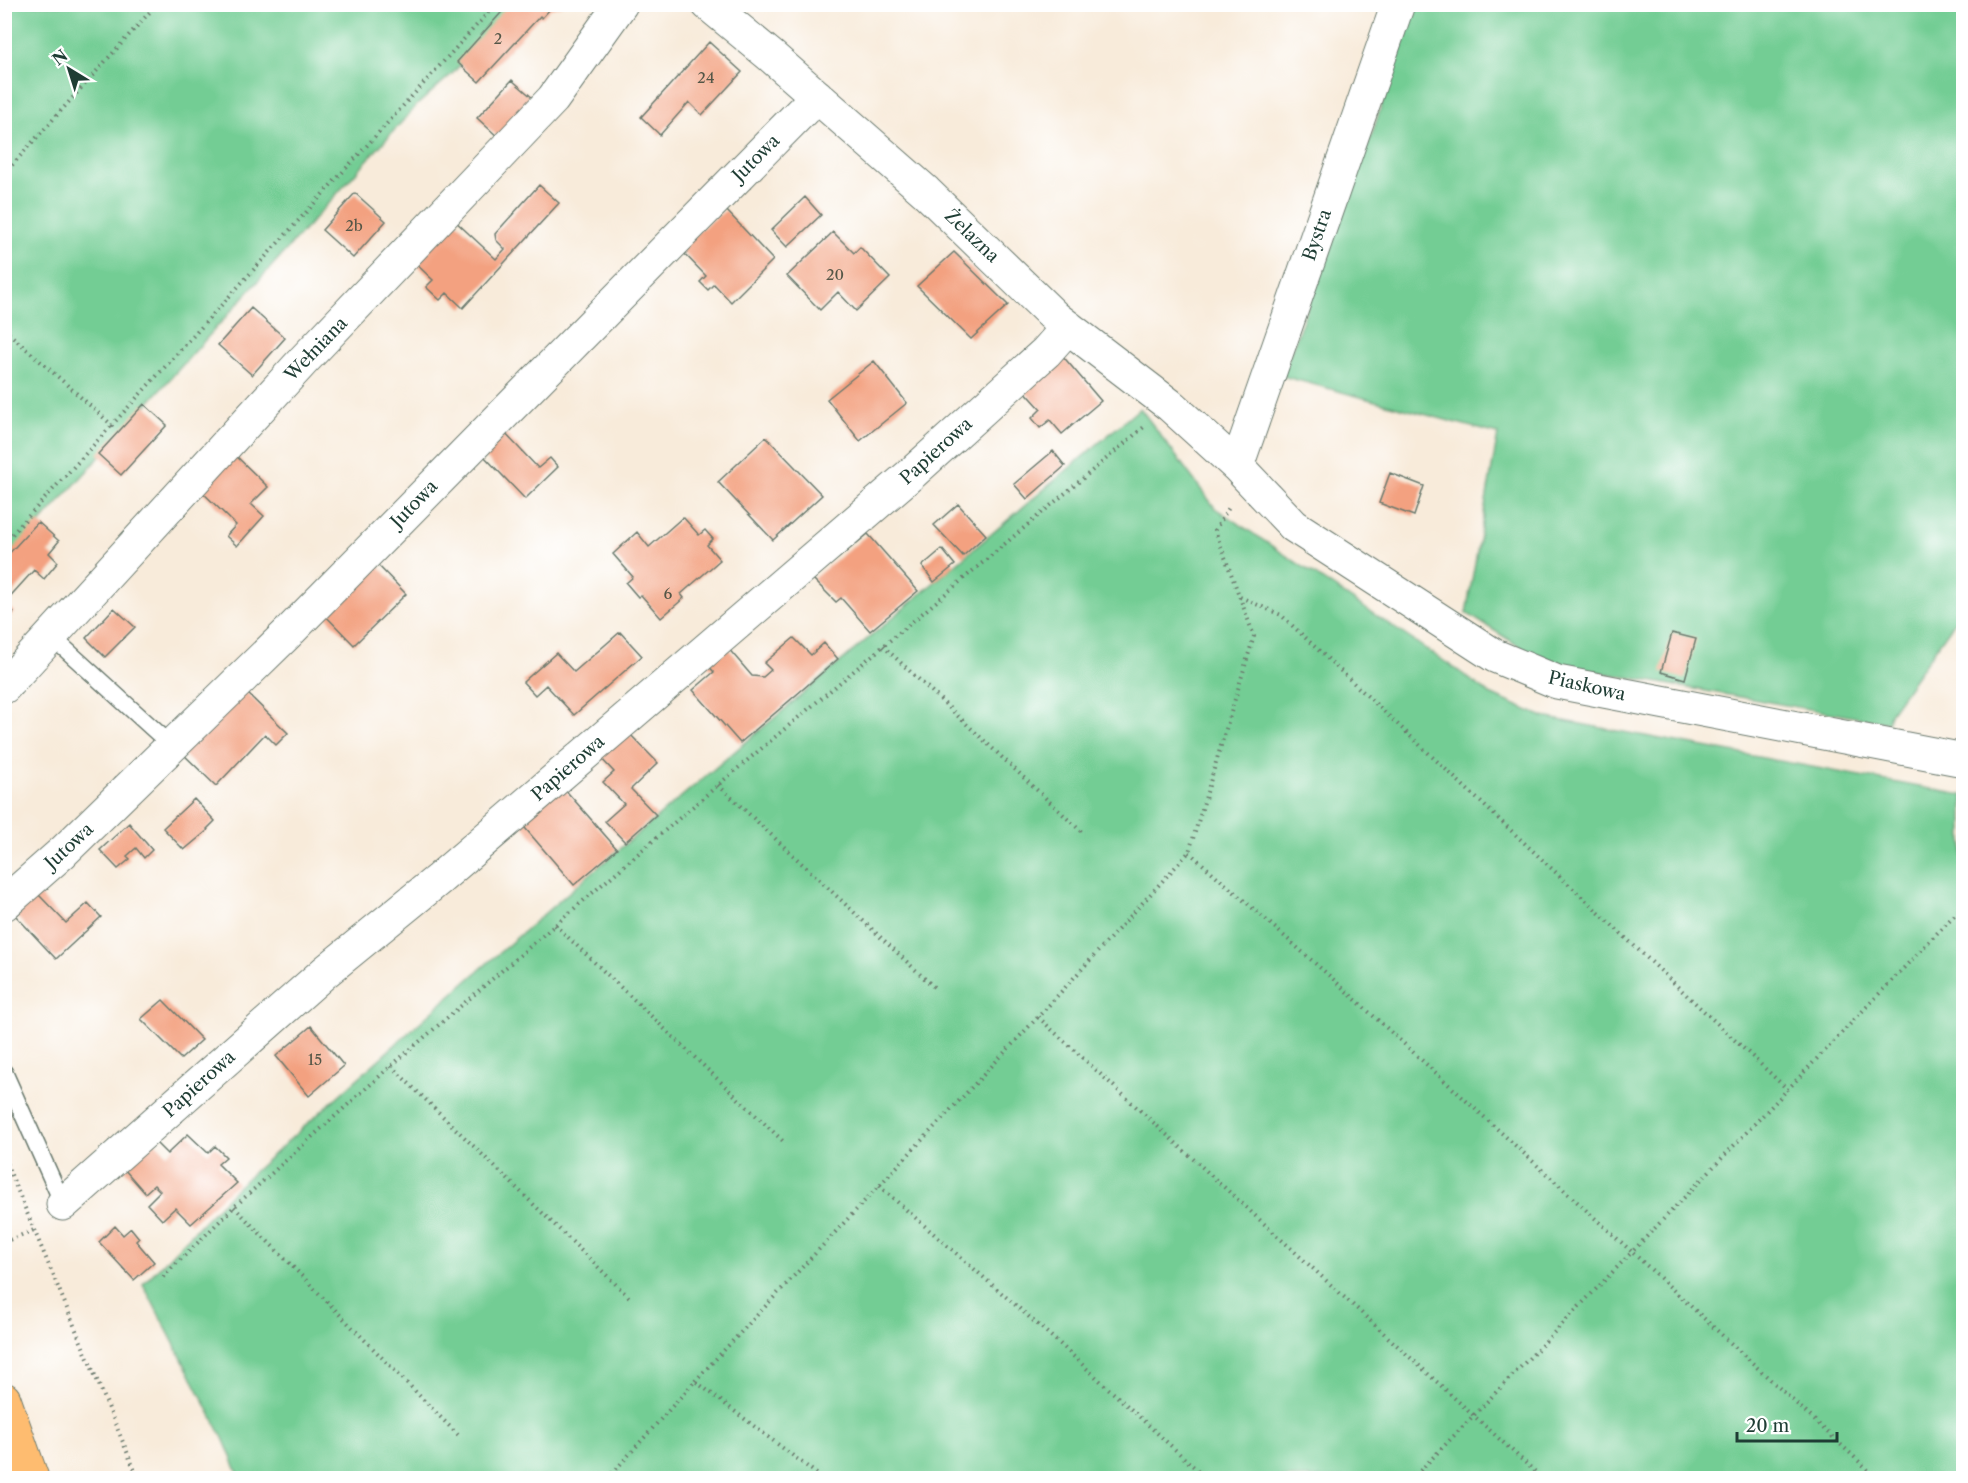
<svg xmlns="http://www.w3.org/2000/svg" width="1968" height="1483" viewBox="0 0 1968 1483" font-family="'Libre Caslon Text',serif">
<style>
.green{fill:#73cd94;stroke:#498564;stroke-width:1.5}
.building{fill:#f3a180}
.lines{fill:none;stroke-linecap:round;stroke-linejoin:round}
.service-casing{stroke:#6b7a6e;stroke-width:19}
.minor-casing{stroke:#6b7a6e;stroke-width:35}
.primary-casing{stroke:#6b7a6e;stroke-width:35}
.path{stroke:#6b7a6e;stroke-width:4;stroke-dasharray:1.5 4.5;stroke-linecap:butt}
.service{stroke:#fff;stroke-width:16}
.minor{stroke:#fff;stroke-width:33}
.primary{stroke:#febc70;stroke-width:33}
.labels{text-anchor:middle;stroke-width:5;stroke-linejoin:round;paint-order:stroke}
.number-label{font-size:15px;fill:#545647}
.street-label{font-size:18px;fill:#1f3d34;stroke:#fff}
</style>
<rect width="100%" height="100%" fill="#fff"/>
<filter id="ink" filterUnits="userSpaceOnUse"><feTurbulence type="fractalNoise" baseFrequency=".0167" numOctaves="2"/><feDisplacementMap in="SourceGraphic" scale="12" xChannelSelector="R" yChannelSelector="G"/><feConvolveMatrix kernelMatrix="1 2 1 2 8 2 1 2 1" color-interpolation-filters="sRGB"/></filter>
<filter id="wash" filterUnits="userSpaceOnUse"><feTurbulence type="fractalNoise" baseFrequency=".008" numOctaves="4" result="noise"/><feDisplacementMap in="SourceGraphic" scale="24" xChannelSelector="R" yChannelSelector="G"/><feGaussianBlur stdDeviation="1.35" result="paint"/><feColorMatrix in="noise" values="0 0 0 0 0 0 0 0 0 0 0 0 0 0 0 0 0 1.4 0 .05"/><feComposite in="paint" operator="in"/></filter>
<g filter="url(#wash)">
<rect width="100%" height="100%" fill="#f8ebda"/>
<path class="green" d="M 5,5 L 514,5 L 452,74 L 417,105 L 5,562 Z
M 1415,5 L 1963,5 L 1963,610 L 1890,713 L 1888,723 L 1569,667 L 1522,648 L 1466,613 L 1498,434 L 1282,376 L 1372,134 Z
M 1140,408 L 1215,508 L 1456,669 L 1490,694 L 1543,717 L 1963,795 L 1963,1478 L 240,1478 L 223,1438 L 143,1284 L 236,1188 L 446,999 L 583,880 Z"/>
<g id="blocks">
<path class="building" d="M 509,4 L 564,5 L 550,9 L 542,18 L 540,16 L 479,82 L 457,62 Z
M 709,42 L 742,72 L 702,115 L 689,102 L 660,135 L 641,117 Z
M 512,80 L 534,99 L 498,137 L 477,118 Z
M 539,185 L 559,203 L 463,308 L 447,293 L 440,300 L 426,287 L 433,280 L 413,261 L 453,219 L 496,259 L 505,249 L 496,240 L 495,234 Z
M 355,193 L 386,221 L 353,258 L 322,230 Z
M 805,197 L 821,215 L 787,247 L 771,230 Z
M 726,210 L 773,260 L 731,302 L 714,284 L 708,290 L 700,282 L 706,276 L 678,247 Z
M 833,232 L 854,253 L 860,247 L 890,278 L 856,311 L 838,292 L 820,310 L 787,276 Z
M 954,252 L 1008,305 L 971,339 L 917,286 Z
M 251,308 L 285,338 L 252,375 L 218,345 Z
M 1061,354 L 1101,401 L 1062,434 L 1050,420 L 1040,428 L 1032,418 L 1041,409 L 1022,388 Z
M 874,361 L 907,403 L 860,441 L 827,399 Z
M 144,404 L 167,425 L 121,475 L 98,454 Z
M 501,429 L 538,468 L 550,458 L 558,467 L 525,499 L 481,453 Z
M 766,437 L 822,495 L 773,540 L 718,482 Z
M 231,451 L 268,487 L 251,504 L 264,516 L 237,546 L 226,536 L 236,525 L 197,487 Z
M 1053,451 L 1065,466 L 1027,499 L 1014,484 Z
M 1390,473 L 1424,486 L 1414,516 L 1379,503 Z
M 958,504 L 986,535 L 963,556 L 934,525 Z
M 683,517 L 699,535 L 705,530 L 713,539 L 707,545 L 720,560 L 681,594 L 684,598 L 661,618 L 641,595 L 638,597 L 626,583 L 633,577 L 613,554 L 637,532 L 649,547 Z
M 38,522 L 59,541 L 49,553 L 58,562 L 44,579 L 34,570 L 4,603 L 4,559 Z
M 868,534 L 918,591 L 870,631 L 841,598 L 836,602 L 813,579 Z
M 942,549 L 955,565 L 934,582 L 922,566 Z
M 371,558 L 406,594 L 354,645 L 319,609 Z
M 4,603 L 14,612 L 4,623 Z
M 114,608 L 135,627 L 105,657 L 86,638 Z
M 620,632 L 642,656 L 574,715 L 546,685 L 535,695 L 523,682 L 556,653 L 574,672 Z
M 1672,633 L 1696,639 L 1685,679 L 1661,672 Z
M 794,638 L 811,655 L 824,643 L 838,659 L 740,743 L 693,690 L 714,672 L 707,664 L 727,647 L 752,676 L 763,677 L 771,670 L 764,663 Z
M 242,688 L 288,733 L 276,745 L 265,734 L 216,786 L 180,751 Z
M 626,730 L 658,763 L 631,789 L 656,815 L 625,842 L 605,821 L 624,804 L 603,782 L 614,772 L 599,756 Z
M 561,785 L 617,849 L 574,885 L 519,821 Z
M 194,799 L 215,821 L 207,829 L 208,830 L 184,850 L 163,828 Z
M 129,823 L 152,850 L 144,858 L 136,848 L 127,856 L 130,859 L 118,869 L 100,850 Z
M 38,894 L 66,923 L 88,903 L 101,917 L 56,959 L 16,916 Z
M 163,1000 L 202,1040 L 181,1059 L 141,1019 Z
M 311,1026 L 344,1066 L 309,1096 L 276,1056 Z
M 188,1134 L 208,1153 L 215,1146 L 226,1157 L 218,1164 L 237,1183 L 191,1224 L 175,1208 L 162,1220 L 147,1204 L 160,1191 L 154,1185 L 145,1193 L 124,1169 L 155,1142 L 167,1154 Z
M 115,1226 L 123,1235 L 131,1228 L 139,1238 L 136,1241 L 154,1262 L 134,1280 L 99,1242 Z"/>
</g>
</g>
<g filter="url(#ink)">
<use href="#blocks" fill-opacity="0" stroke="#6b7a6e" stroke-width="1.5"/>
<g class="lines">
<g class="service-casing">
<path id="service" d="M 51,636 L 172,746
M 4,1072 L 63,1204"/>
</g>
<g class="minor-casing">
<path id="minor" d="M 708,4 L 771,56 L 926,192 L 1056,318 L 1171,406 L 1237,466 L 1294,526 L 1495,656 L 1557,682 L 1964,760
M 1237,466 L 1398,4
M 4,687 L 303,361 L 553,99 L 621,4
M 4,904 L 63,852 L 287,634 L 817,96
M 63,1204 L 325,972 L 439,879 L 910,475 L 1046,352 L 1068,327"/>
</g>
<g class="primary-casing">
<path id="primary" d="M 4,1399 L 32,1478"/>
</g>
<path class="path" d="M 4,174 L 157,4
M 4,329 L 112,425 L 496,4
M 4,543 L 112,425
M 1240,597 L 1281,615 L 1788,1090
M 883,646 L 1084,834
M 718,785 L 937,990
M 1189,852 L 1334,980 L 1632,1252 L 1413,1478
M 555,925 L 784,1142
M 1038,1017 L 1542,1478
M 391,1066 L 632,1300
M 4,1158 L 138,1478
M 879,1186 L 1060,1344 L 1206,1478
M 234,1207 L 461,1438
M 4,1242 L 34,1230
M 163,1277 L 234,1207 L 391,1066 L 718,785 L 1144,427
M 695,1381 L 1038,1017 L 1189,852 L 1254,636 L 1215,530 L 1230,506
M 608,1478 L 695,1381 L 822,1478
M 1877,1478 L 1632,1252 L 1964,905"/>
<use href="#service" class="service"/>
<use href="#minor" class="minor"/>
<use href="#primary" class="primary"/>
</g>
</g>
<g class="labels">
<g class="number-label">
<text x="498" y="44">2</text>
<text x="706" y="83">24</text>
<text x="354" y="231">2b</text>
<text x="835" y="280">20</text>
<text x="668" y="599">6</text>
<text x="315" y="1065">15</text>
</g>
<g class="street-label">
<text transform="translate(756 158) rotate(-45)" y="6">Jutowa</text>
<text transform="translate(1317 235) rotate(-71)" y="6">Bystra</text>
<text transform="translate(972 236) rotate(44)" y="6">Żelazna</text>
<text transform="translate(316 349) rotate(-46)" y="6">Wełniana</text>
<text transform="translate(936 451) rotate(-42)" y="6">Papierowa</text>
<text transform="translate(414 504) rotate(-46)" y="6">Jutowa</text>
<text transform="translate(1587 686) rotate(13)" y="6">Piaskowa</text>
<text transform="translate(568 768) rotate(-41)" y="6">Papierowa</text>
<text transform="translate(69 846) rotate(-43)" y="6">Jutowa</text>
<text transform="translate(199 1084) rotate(-42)" y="6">Papierowa</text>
</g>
</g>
<rect width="1968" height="1483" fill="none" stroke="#fff" stroke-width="24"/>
<g transform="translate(69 69) rotate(322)" stroke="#ffffff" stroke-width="4.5" paint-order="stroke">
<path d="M0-4.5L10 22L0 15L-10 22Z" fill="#1f3d34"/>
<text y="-9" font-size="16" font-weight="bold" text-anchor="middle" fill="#1f3d34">N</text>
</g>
<path d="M1737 1432v9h100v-9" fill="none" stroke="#1f3d34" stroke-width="3"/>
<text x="1746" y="1432" font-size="18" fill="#1f3d34" stroke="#ffffff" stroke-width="4.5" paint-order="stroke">20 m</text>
</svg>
